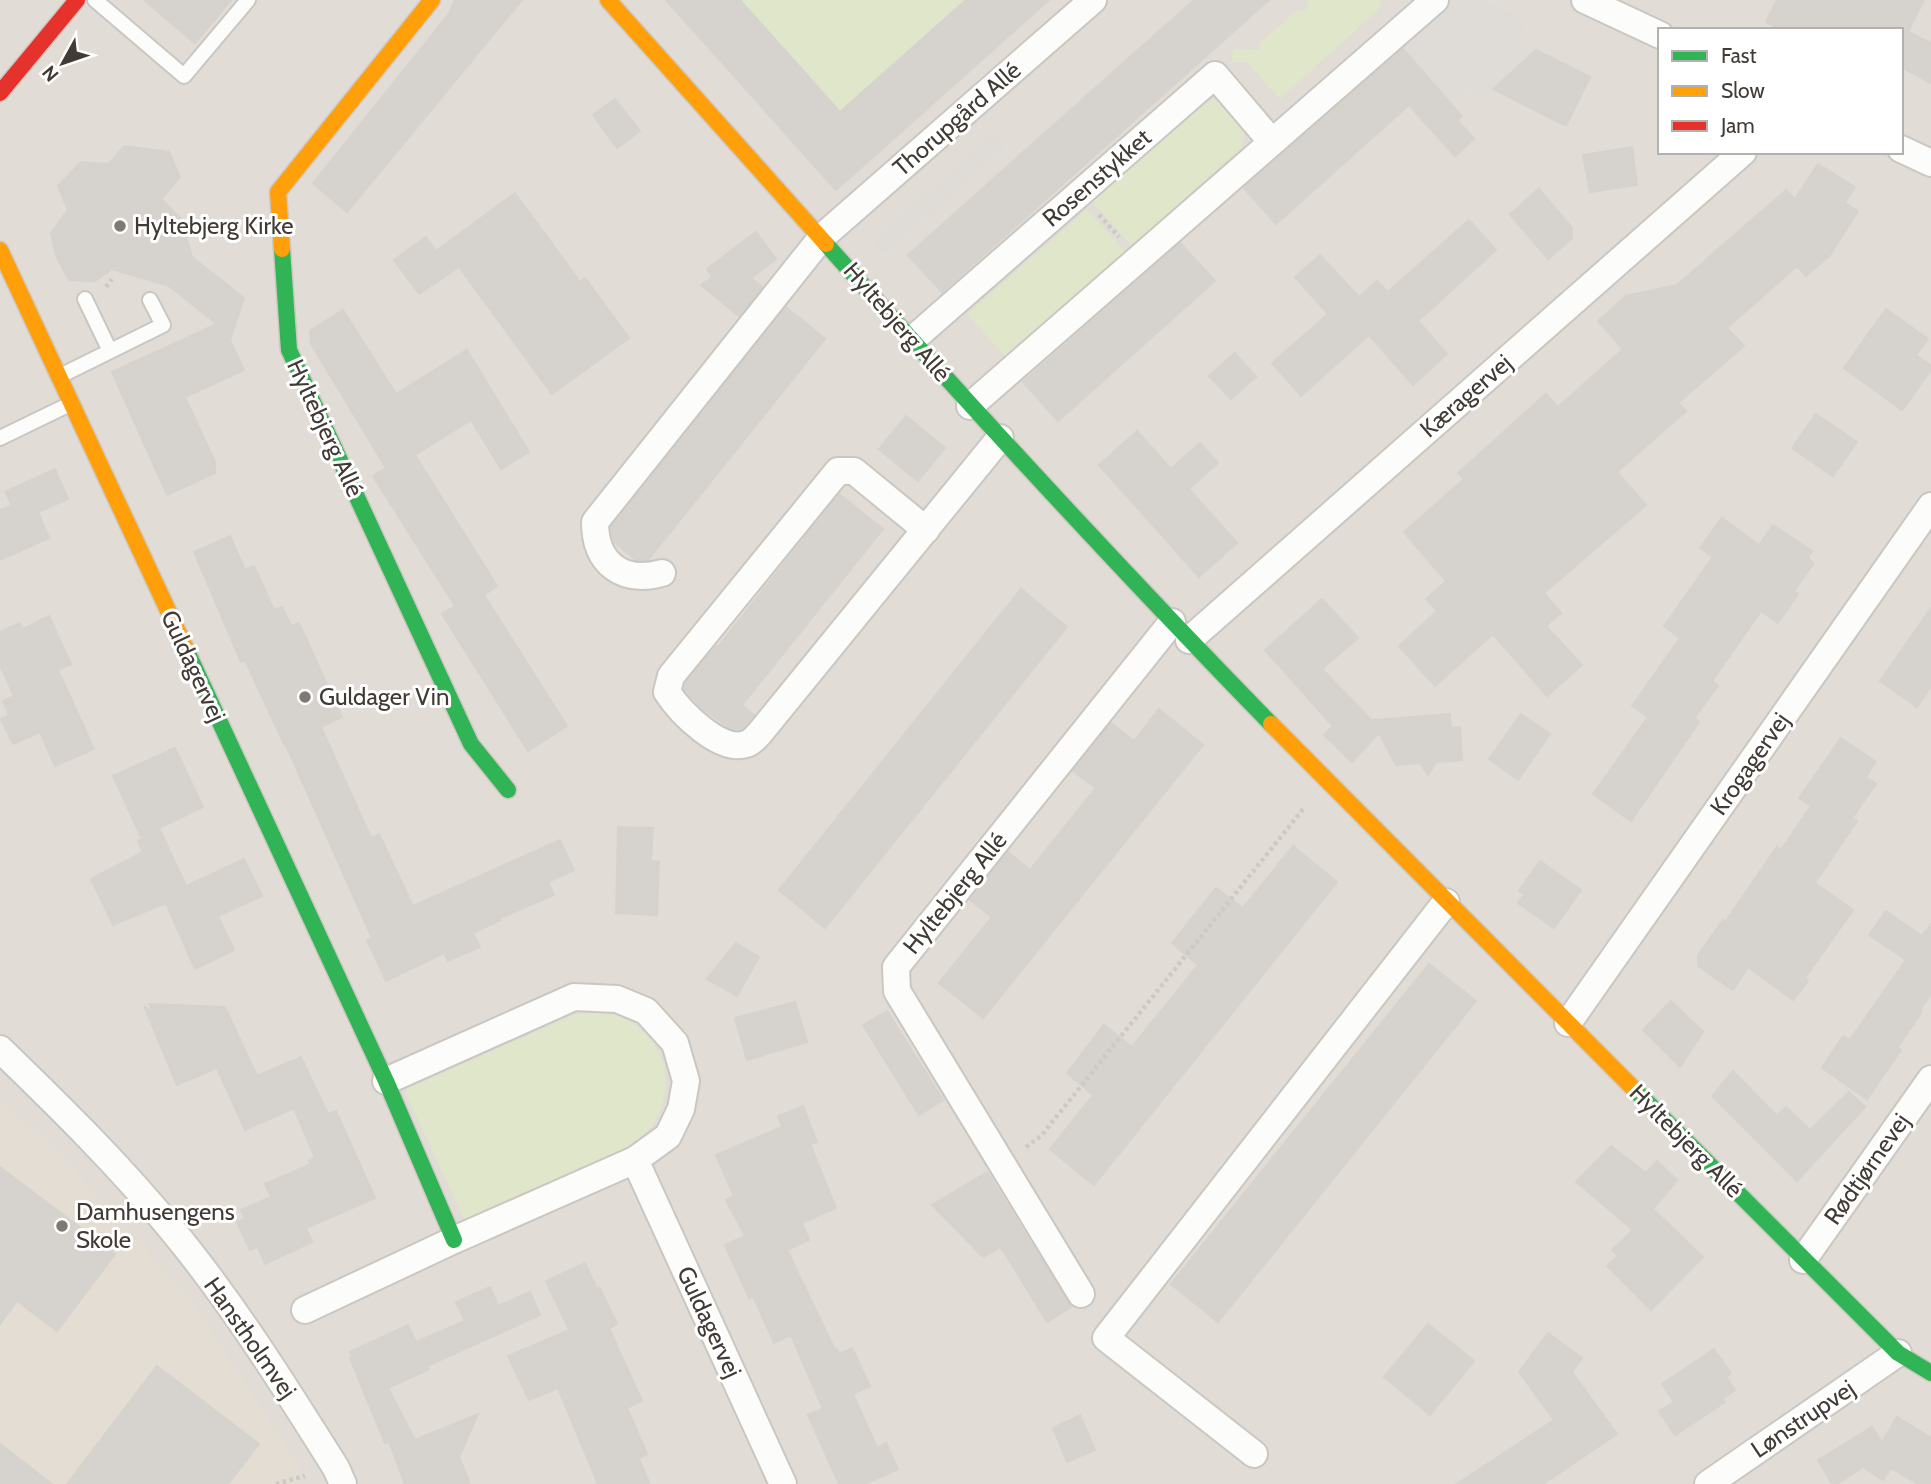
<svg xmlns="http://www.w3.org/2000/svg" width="1931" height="1484" viewBox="0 0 1931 1484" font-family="Cabin,sans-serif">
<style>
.residential{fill:#e1dcd5;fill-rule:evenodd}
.education{fill:#e4ddd3}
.green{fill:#dfe6c9}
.parking{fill:#dfdcd8}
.building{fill:#d6d2ce;stroke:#d6d2cd;stroke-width:2}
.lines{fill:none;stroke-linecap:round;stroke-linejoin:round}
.lane-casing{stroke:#cac7c3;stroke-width:18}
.street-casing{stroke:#cac7c3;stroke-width:30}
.fast-casing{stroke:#cec8c1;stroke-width:19}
.slow-casing{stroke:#cec8c1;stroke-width:19}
.jam-casing{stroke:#cec8c1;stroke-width:19}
.path{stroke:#ccc9c6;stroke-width:4.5;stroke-dasharray:3.5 3.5;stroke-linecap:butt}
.lane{stroke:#fcfcfb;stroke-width:14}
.street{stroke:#fcfcfb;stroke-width:26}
.fast{stroke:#30b455;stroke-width:16}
.slow{stroke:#ff9f0a;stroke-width:16}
.jam{stroke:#e5322d;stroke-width:16}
.poi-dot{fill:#7e7973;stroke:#fff;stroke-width:2.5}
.labels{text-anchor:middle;stroke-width:6;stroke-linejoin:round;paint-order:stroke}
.street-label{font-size:24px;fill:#423b35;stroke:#fff}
.poi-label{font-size:24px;fill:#423b35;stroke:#fff;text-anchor:start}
</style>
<rect width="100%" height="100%" fill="#eeebe7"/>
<path class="residential" d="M 0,0 L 1931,0 L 1931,1484 L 0,1484 ZM 1660,30 L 1901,30 L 1901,152 L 1660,152 Z"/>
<path class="education" d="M 0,1098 L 59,1152 L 191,1300 L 299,1466 L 298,1484 L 0,1484 Z"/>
<path class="green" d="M 740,0 L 966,0 L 840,112 Z
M 1308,0 L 1381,0 L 1378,10 L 1280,99 L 1247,62 L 1232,62 L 1233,49 L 1260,50 L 1260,43 L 1297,10 L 1303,12 L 1309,6 Z
M 1214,99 L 1223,101 L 1246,128 L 1242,147 L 1132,246 L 1092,202 L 1197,107 Z
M 1087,209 L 1126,253 L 1008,360 L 967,314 Z
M 591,1011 C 603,1013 616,1014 627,1020 C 667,1042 677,1089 652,1126 C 642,1139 627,1147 613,1154 L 474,1217 L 464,1219 L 405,1092 L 411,1087 L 571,1016 Z"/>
<path class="parking" d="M 1446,0 L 1482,0 L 1527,21 L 1516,43 L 1529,57 L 1480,99 L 1469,87 L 1452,102 L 1398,44 Z
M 994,133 L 1006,147 L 884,255 L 872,242 Z"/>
<path class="building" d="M 144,0 L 231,0 L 195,43 Z
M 455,0 L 522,0 L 347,212 L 313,183 L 449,14 Z
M 666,0 L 740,0 L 840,112 L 966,0 L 1049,0 L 836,190 Z
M 1194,0 L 1269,0 L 942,292 L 908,255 Z
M 1777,0 L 1924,0 L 1909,30 L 1905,30 L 1931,43 L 1931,83 L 1901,67 L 1901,30 L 1782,30 L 1766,22 Z
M 1403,49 L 1462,116 L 1457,120 L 1474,139 L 1455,156 L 1409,105 L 1276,224 L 1244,188 Z
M 1536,50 L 1590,77 L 1566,126 L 1493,89 Z
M 615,99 L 640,131 L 617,148 L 593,115 Z
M 124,146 L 169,152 L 180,177 L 161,199 L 181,219 L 192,257 L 244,298 L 230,340 L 244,370 L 185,397 L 215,462 L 215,473 L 167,495 L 112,372 L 217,324 L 169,286 L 112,269 L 95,281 L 69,280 L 56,256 L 51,233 L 68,210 L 58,186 L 81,162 L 109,164 Z
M 1632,147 L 1637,185 L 1590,192 L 1583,155 Z
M 1818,164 L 1855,187 L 1845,203 L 1858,211 L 1830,255 L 1806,276 L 1797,266 L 1727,328 L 1744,346 L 1678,403 L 1686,411 L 1617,472 L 1646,505 L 1544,593 L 1561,613 L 1546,626 L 1582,665 L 1547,696 L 1493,634 L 1435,686 L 1399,646 L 1437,611 L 1426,599 L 1446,581 L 1404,532 L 1464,479 L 1458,473 L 1546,394 L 1558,407 L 1623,349 L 1598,321 L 1626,296 L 1677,285 L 1786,190 L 1795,199 Z
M 1539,189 L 1572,228 L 1572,238 L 1548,259 L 1510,214 Z
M 515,193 L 580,282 L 585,278 L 629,338 L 552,394 L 459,267 L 419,294 L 394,260 L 426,237 L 436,251 Z
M 1469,220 L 1496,250 L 1418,321 L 1447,354 L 1413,385 L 1369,335 L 1301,396 L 1272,363 L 1328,314 L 1295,277 L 1320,255 L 1359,297 L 1377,281 L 1388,292 Z
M 756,232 L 776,259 L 751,278 L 762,287 L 739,316 L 701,285 L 712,277 L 707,269 Z
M 1180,243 L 1215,281 L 1058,421 L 1023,382 Z
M 786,307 L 825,339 L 648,560 L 636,560 L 614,542 L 611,527 Z
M 1886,309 L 1928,339 L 1916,355 L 1931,366 L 1931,370 L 1902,410 L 1844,368 Z
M 343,310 L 396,394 L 467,350 L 529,452 L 501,469 L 471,420 L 415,455 L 497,586 L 484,595 L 567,726 L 528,751 L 442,614 L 455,606 L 373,476 L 386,468 L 311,344 L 310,331 Z
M 1235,353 L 1256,377 L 1231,399 L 1209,376 Z
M 1816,414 L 1857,442 L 1833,476 L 1792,448 Z
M 906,416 L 945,448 L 918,481 L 879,449 Z
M 1137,431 L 1171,469 L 1200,443 L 1218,463 L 1189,489 L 1237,543 L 1199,577 L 1099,465 Z
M 55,469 L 68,499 L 38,512 L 49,538 L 0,560 L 0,510 L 12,505 L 5,492 Z
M 839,494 L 883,529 L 742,705 L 754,715 L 742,729 L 730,728 L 702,708 L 684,689 L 685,683 L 716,646 L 717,648 Z
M 1722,518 L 1759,545 L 1773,525 L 1812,551 L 1808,557 L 1813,564 L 1794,591 L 1798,594 L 1778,623 L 1761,611 L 1712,681 L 1718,686 L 1694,718 L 1699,722 L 1631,821 L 1593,794 L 1648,717 L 1632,706 L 1680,638 L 1664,626 L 1713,557 L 1700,548 Z
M 230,536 L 245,570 L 254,566 L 274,610 L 282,607 L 291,626 L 299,623 L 342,717 L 321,727 L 371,838 L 379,834 L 413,906 L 560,840 L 574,870 L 548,882 L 554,895 L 500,918 L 501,920 L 473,933 L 480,947 L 448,961 L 444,953 L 386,981 L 367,940 L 372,938 L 285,743 L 284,744 L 245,660 L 241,662 L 194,552 Z
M 1021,589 L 1067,627 L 825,928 L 779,890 Z
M 1322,599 L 1358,638 L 1322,669 L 1375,724 L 1372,720 L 1450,714 L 1451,728 L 1460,727 L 1462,760 L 1436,762 L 1428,775 L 1420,763 L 1396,765 L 1379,733 L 1352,762 L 1324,735 L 1333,726 L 1265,650 Z
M 1931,608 L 1931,686 L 1917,707 L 1880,681 Z
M 49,616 L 71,664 L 58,670 L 94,749 L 55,766 L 40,732 L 13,744 L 1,719 L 9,716 L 3,701 L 14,696 L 0,665 L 0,632 L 20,623 L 23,629 Z
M 1159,709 L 1203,745 L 983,1018 L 939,983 L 992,917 L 970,900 L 1008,852 L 1030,870 L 1096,788 L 1073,771 L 1111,723 L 1134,741 Z
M 1521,714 L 1550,734 L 1518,780 L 1489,759 Z
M 1841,738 L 1876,762 L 1866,777 L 1876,784 L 1852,818 L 1857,821 L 1815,883 L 1853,910 L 1805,978 L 1808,981 L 1793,1000 L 1748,967 L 1733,990 L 1698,966 L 1698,955 L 1723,920 L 1725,922 L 1777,847 L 1781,850 L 1811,806 L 1799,798 Z
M 175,748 L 203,807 L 141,837 L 113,776 Z
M 618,827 L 653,828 L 651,861 L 659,862 L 657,915 L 616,913 Z
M 160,830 L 186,886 L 244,859 L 262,896 L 218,916 L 234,950 L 195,969 L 166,903 L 113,925 L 91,879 L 143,852 L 138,841 Z
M 1293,846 L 1337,882 L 1094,1185 L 1050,1149 L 1093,1095 L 1067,1073 L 1104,1025 L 1132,1047 L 1198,965 L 1172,943 L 1216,888 L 1243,908 Z
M 1540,861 L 1581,890 L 1554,928 L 1518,903 L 1524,894 L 1519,891 Z
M 1886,911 L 1922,936 L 1931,924 L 1931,994 L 1921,1008 L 1921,1013 L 1898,1047 L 1901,1050 L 1867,1099 L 1822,1068 L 1843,1036 L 1850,1040 L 1906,960 L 1869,935 Z
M 736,943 L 759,957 L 737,996 L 707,979 Z
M 1429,964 L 1476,1001 L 1218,1322 L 1171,1284 Z
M 1671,1001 L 1703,1032 L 1680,1067 L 1643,1030 Z
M 795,1002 L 807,1042 L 747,1060 L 735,1018 Z
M 149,1004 L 225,1007 L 257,1076 L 301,1057 L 328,1114 L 336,1111 L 375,1198 L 306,1228 L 312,1242 L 265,1264 L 258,1247 L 250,1250 L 237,1222 L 245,1219 L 241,1210 L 271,1197 L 265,1184 L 311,1164 L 309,1161 L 315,1158 L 294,1108 L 245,1130 L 217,1068 L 177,1085 L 144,1006 L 154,1014 Z
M 887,1011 L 943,1100 L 919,1115 L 863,1025 Z
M 1733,1071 L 1777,1116 L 1786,1107 L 1810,1130 L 1849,1092 L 1865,1107 L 1797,1181 L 1712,1096 Z
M 803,1106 L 817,1142 L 810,1144 L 836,1208 L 802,1223 L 809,1240 L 787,1250 L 835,1350 L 837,1349 L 839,1354 L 852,1348 L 870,1386 L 853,1394 L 877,1448 L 886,1443 L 898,1469 L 865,1484 L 839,1484 L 808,1415 L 823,1409 L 791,1335 L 774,1343 L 753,1296 L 749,1298 L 725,1245 L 745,1236 L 726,1200 L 734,1196 L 716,1155 L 782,1127 L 778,1116 Z
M 1611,1146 L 1646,1173 L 1657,1161 L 1677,1180 L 1653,1209 L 1703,1257 L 1651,1310 L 1607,1266 L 1618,1256 L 1612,1250 L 1633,1230 L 1576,1182 Z
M 0,1167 L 115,1254 L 57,1331 L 17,1301 L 0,1324 Z
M 987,1172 L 1071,1307 L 1047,1322 L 1001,1247 L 983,1257 L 932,1205 Z
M 585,1263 L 597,1289 L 600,1288 L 617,1324 L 609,1328 L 642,1401 L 627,1408 L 647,1454 L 638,1458 L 650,1484 L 598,1484 L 558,1388 L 529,1400 L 508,1356 L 569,1330 L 546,1281 Z
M 490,1287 L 498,1306 L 530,1292 L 540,1315 L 427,1366 L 429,1369 L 388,1388 L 415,1440 L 478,1414 L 459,1457 L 470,1484 L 405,1484 L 389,1442 L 385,1443 L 351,1361 L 350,1358 L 353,1357 L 350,1352 L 408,1325 L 416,1342 L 465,1321 L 456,1302 Z
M 1428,1324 L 1474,1361 L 1430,1415 L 1384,1377 Z
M 1548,1333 L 1582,1358 L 1572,1372 L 1617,1434 L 1543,1484 L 1457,1484 L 1554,1420 L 1519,1372 Z
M 1714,1349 L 1731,1373 L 1726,1377 L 1735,1390 L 1722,1399 L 1725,1402 L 1675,1435 L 1659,1411 L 1674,1402 L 1662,1384 Z
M 157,1366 L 259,1444 L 228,1484 L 67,1484 Z
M 1080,1415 L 1095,1450 L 1067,1462 L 1053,1428 Z
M 1897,1417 L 1931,1438 L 1931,1484 L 1918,1484 L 1891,1468 L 1883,1480 L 1863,1467 L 1837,1484 L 1832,1484 L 1818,1460 L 1872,1427 L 1882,1442 Z
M 0,1444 L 52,1484 L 0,1484 Z"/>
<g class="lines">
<g class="lane-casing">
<path id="lane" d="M 95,0 L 184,76 L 248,0
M 85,299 L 110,351
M 60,376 L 163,325 L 150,300
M 0,438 L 70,404"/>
</g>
<g class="street-casing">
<path id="street" d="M 1585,0 L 1660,35
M 1901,149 L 1931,163
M 913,339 L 1215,75 L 1272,142
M 970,406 L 1435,0
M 926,530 L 854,471 L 838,471 L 671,676 L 667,692 C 680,712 720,753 746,744 C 751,743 755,738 759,734 L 1000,438
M 662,573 C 622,584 595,563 595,522 L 822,237 L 1093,0
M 1189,640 L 1743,152
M 1568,1023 L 1931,506
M 0,1049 C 60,1107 120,1166 173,1231 C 234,1305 285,1387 336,1468 L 343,1484
M 635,1160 L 783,1484
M 1803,1260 L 1931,1079
M 1081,1294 L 897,991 L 896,967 L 1172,622
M 305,1310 L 454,1240 L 635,1160 L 668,1136 L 681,1109 L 686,1081 L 675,1043 L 646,1011 L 617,999 L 574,997 L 386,1081
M 1254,1454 L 1106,1338 L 1446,902
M 1708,1484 L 1898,1353"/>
</g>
<g class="fast-casing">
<path id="fast" d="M 826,244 C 971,407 1119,568 1271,724
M 282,249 L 289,350 L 471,744 L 508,790
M 186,649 L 386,1081 L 454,1240
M 1635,1090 L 1898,1353 L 1931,1373"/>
</g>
<g class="slow-casing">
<path id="slow" d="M 608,0 L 826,244
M 282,249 L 278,192 L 432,0
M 0,250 L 186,649
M 1271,724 L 1635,1090"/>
</g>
<g class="jam-casing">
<path id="jam" d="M 0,93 L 77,0"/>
</g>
<path class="path" d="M 1099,215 L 1119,237
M 106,287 L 112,279
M 1026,1147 L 1041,1136 L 1304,808
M 276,1484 L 305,1476"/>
<use href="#lane" class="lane"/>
<use href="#street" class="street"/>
<use href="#fast" class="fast"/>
<use href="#slow" class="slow"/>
<use href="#jam" class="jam"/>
</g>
<g class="poi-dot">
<circle cx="120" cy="226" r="7"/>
<circle cx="305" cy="697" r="7"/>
<circle cx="62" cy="1226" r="7"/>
</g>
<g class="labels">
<g class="street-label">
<text transform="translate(957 119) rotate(-41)" y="8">Thorupgård Allé</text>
<text transform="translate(1097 178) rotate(-41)" y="8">Rosenstykket</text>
<text transform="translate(897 322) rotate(49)" y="8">Hyltebjerg Allé</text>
<text transform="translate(1466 396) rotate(-41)" y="8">Kæragervej</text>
<text transform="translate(325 428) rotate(65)" y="8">Hyltebjerg Allé</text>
<text transform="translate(193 666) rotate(65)" y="8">Guldagervej</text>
<text transform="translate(1750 764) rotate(-55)" y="8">Krogagervej</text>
<text transform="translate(955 893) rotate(-51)" y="8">Hyltebjerg Allé</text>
<text transform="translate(1686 1141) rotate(45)" y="8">Hyltebjerg Allé</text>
<text transform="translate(1867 1169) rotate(-55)" y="8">Rødtjørnevej</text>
<text transform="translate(709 1322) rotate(65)" y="8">Guldagervej</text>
<text transform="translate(250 1338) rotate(55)" y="8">Hanstholmvej</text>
<text transform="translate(1803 1419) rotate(-34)" y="8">Lønstrupvej</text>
</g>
<g class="poi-label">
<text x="134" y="234">Hyltebjerg Kirke</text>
<text x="319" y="705">Guldager Vin</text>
<text x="76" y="1220">Damhusengens<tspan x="76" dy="28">Skole</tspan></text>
</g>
</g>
<rect x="1658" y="28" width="245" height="126" fill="#ffffff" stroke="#b3b1ae" stroke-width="2"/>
<rect x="1672" y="51" width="35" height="10" fill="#30b455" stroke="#b3b1ae" stroke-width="2"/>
<text x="1721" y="63" font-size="21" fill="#423b35">Fast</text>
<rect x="1672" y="86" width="35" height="10" fill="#ff9f0a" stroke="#b3b1ae" stroke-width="2"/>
<text x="1721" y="98" font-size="21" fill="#423b35">Slow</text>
<rect x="1672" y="121" width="35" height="10" fill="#e5322d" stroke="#b3b1ae" stroke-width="2"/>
<text x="1721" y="133" font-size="21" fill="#423b35">Jam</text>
<g transform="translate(63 63) rotate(230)" stroke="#ffffff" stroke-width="5" paint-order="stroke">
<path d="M0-5L12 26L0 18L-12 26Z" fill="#423b35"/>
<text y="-10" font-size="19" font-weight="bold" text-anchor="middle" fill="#423b35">N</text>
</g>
</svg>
